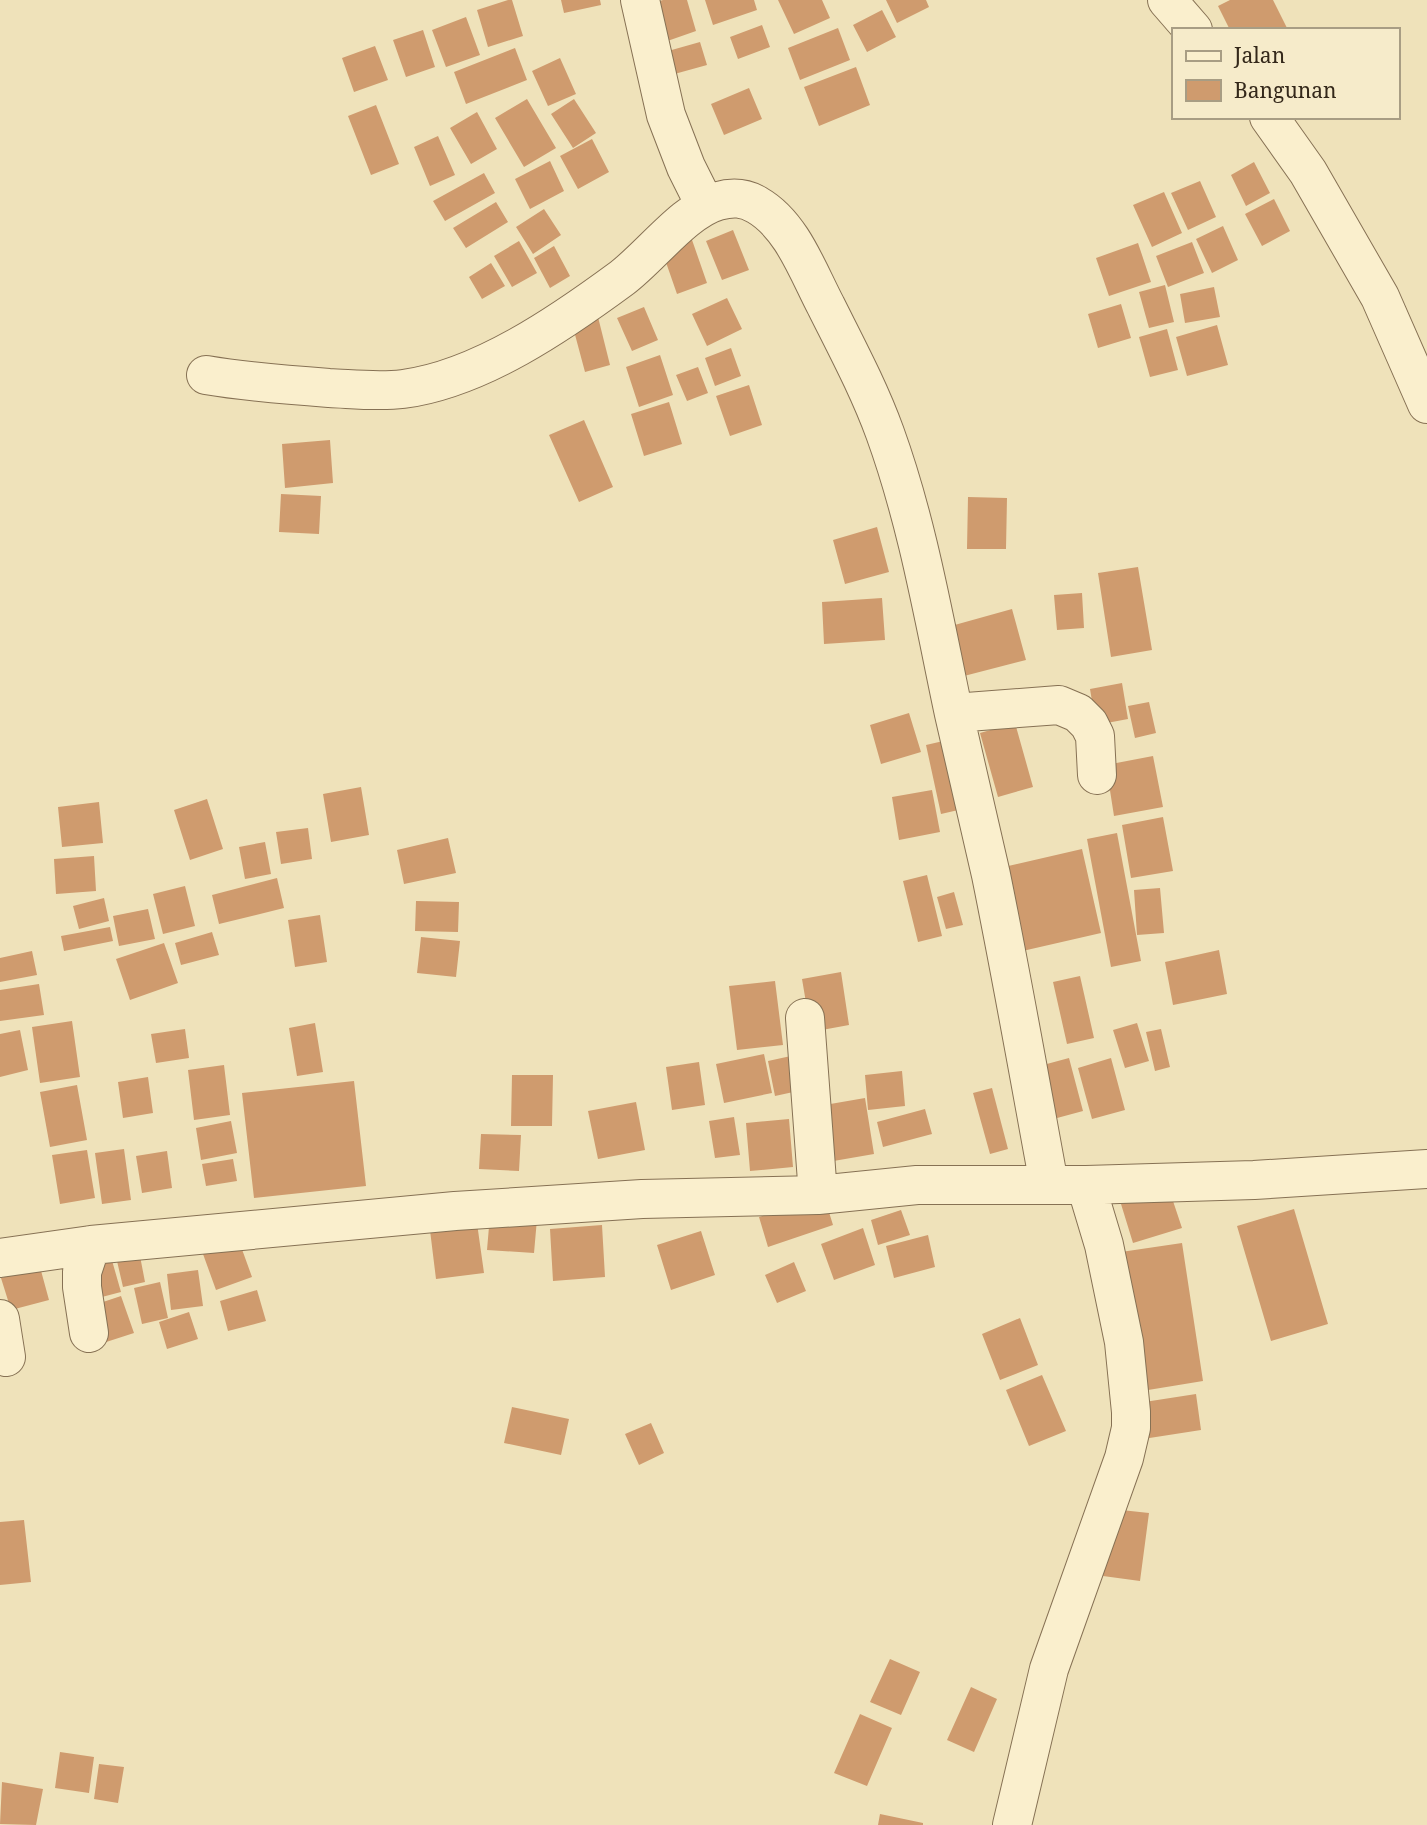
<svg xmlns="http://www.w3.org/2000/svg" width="1427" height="1825" viewBox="0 0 1427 1825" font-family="'Noto Serif',serif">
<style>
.building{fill:#cf9b6e}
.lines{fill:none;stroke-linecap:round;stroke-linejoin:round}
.minor-casing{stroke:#867154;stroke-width:40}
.minor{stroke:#faefcd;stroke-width:38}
</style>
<rect width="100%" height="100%" fill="#efe2ba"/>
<path class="building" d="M 508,0 L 512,0 L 523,36 L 488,47 L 477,10 Z
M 561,0 L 600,0 L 601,5 L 564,13 Z
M 663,0 L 687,0 L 696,31 L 656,45 L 644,6 Z
M 705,0 L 754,0 L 757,10 L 713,25 Z
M 778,0 L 822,0 L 830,18 L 794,34 Z
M 886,0 L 926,0 L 929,7 L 897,23 Z
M 1230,0 L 1273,0 L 1288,30 L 1230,30 L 1218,6 Z
M 882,10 L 896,37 L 867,52 L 853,25 Z
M 466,17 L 480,55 L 446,67 L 432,30 Z
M 762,25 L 770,47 L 738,59 L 730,37 Z
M 838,28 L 850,60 L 800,80 L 788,48 Z
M 423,30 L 435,67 L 406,77 L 393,40 Z
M 700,42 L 707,65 L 660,78 L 654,55 Z
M 375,46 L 388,80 L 354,92 L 342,58 Z
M 515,48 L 527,80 L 466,104 L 454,72 Z
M 560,58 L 576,94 L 548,106 L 532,71 Z
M 856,67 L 870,105 L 819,126 L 804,87 Z
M 749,88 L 762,119 L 724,135 L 711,104 Z
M 527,99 L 556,148 L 524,167 L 495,118 Z
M 574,99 L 596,133 L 573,148 L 551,114 Z
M 376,105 L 399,164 L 371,175 L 348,116 Z
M 477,112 L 497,149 L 471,164 L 450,128 Z
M 438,136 L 455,175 L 430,186 L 414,147 Z
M 592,139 L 609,172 L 578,189 L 560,156 Z
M 550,161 L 564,191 L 530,209 L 515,179 Z
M 1254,162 L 1270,193 L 1246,206 L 1231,175 Z
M 484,173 L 495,193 L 445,221 L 433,201 Z
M 1200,181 L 1216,217 L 1188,230 L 1171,193 Z
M 1164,192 L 1182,233 L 1152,247 L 1133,205 Z
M 1274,199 L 1290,231 L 1262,246 L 1245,214 Z
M 496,202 L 508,222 L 466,248 L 453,228 Z
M 544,209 L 561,235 L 533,254 L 516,227 Z
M 1223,226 L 1238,260 L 1212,273 L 1196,239 Z
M 733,230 L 749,270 L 722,280 L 706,241 Z
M 691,237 L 707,283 L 677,294 L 661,248 Z
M 519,241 L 537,273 L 512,287 L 494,256 Z
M 1192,242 L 1204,273 L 1168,287 L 1156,256 Z
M 1138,243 L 1151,282 L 1109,296 L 1096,258 Z
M 554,246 L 570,276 L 550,288 L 534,258 Z
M 491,263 L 505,286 L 482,299 L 469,277 Z
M 1165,285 L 1174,322 L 1149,328 L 1139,292 Z
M 1214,287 L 1220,317 L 1185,323 L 1180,294 Z
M 727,298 L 742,329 L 707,346 L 692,314 Z
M 1121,304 L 1131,338 L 1098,348 L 1088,314 Z
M 644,307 L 658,340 L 632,351 L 617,318 Z
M 596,309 L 610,365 L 585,372 L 570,316 Z
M 1217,325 L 1228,365 L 1187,376 L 1176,337 Z
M 1167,329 L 1178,370 L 1150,377 L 1139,337 Z
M 731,348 L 741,376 L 715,386 L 705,358 Z
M 660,355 L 673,395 L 639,407 L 626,367 Z
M 698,367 L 708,393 L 687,401 L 676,375 Z
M 749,385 L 762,425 L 730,436 L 716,396 Z
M 669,402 L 682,444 L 644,456 L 631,414 Z
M 584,420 L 613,487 L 579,502 L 549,435 Z
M 330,440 L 333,483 L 285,488 L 282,444 Z
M 281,494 L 321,496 L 319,534 L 279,532 Z
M 968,497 L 1007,498 L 1006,549 L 967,549 Z
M 877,527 L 889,572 L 845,584 L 833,540 Z
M 1138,567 L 1152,650 L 1111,657 L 1098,573 Z
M 1082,593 L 1084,628 L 1057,630 L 1054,595 Z
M 882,598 L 885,640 L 824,644 L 822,602 Z
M 1012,609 L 1026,660 L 964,676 L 951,626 Z
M 1122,683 L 1128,719 L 1096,725 L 1090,689 Z
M 1149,702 L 1156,733 L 1135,738 L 1128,706 Z
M 909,713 L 921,752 L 881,764 L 870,725 Z
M 1015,723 L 1033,787 L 998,797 L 980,733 Z
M 952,739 L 967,808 L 941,814 L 926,745 Z
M 1153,756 L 1163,807 L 1114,816 L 1106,765 Z
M 361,787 L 369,835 L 331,842 L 323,794 Z
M 932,790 L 940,832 L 899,840 L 892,797 Z
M 207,799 L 223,849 L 190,860 L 174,810 Z
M 99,802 L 103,843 L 62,847 L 58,807 Z
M 1163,817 L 1173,871 L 1131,878 L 1122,825 Z
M 308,828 L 312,859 L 281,864 L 276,832 Z
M 1117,833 L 1141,961 L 1111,967 L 1087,839 Z
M 448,838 L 456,873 L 404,884 L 397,850 Z
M 265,842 L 271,874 L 245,879 L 239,847 Z
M 1082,849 L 1101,933 L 1010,954 L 991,870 Z
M 94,856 L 96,891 L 56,894 L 54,859 Z
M 927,875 L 942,936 L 918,942 L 903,881 Z
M 277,878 L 284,908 L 219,924 L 212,895 Z
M 185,886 L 195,926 L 163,934 L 153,894 Z
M 1160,888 L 1164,933 L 1137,935 L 1134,890 Z
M 954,892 L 963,925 L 946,929 L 937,897 Z
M 104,898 L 109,921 L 79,929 L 73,906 Z
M 416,901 L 459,902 L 458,932 L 415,931 Z
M 148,909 L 155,939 L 119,946 L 113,916 Z
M 320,915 L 327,962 L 295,967 L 288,920 Z
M 110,927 L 113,941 L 64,951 L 61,936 Z
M 212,932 L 219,955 L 181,965 L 175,943 Z
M 421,937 L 460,941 L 456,977 L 417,973 Z
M 164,943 L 178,983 L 130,1000 L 116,959 Z
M 1219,950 L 1227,994 L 1173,1005 L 1165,962 Z
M 32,951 L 37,975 L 0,982 L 0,958 Z
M 841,972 L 849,1025 L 811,1032 L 802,979 Z
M 1080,976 L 1094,1038 L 1067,1044 L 1053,982 Z
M 775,981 L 783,1045 L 737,1050 L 729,986 Z
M 39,984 L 44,1015 L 0,1021 L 0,990 Z
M 72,1021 L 80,1077 L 40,1083 L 32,1027 Z
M 315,1023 L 323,1072 L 297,1076 L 289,1028 Z
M 1137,1023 L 1149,1061 L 1125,1068 L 1113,1030 Z
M 185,1029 L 189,1058 L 156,1063 L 151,1034 Z
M 1161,1029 L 1170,1067 L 1155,1071 L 1146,1032 Z
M 20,1030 L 28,1070 L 0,1077 L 0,1034 Z
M 764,1054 L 772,1093 L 724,1103 L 716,1064 Z
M 800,1054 L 807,1089 L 775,1096 L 768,1061 Z
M 1069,1058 L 1083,1111 L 1046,1121 L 1032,1068 Z
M 1111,1058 L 1125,1110 L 1092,1119 L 1078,1068 Z
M 699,1062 L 705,1105 L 672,1110 L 666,1067 Z
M 224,1065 L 230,1115 L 194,1120 L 188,1070 Z
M 902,1071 L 905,1106 L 868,1110 L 865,1075 Z
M 512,1075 L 553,1075 L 552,1126 L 511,1126 Z
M 148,1077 L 153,1113 L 123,1118 L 118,1082 Z
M 354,1081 L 366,1186 L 254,1198 L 242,1093 Z
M 77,1085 L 87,1140 L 50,1147 L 40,1092 Z
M 992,1088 L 1008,1149 L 990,1154 L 973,1093 Z
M 865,1098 L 874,1154 L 822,1163 L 813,1107 Z
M 636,1102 L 645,1150 L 598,1159 L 588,1111 Z
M 925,1109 L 932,1134 L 883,1147 L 877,1122 Z
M 734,1117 L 740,1155 L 715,1158 L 709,1121 Z
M 789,1119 L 793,1167 L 750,1171 L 746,1123 Z
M 231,1121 L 237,1153 L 201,1160 L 196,1128 Z
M 481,1134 L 521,1135 L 519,1171 L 479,1169 Z
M 124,1149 L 131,1200 L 102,1204 L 95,1153 Z
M 87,1150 L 95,1198 L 60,1204 L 52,1155 Z
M 167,1151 L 172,1188 L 142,1193 L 136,1156 Z
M 233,1159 L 237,1181 L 206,1186 L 202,1164 Z
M 1169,1189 L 1182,1228 L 1133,1243 L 1121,1204 Z
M 824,1196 L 833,1225 L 768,1247 L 759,1217 Z
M 1294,1209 L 1328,1324 L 1271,1341 L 1237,1226 Z
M 901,1210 L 910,1235 L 878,1245 L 871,1220 Z
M 490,1215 L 537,1219 L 534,1253 L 487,1250 Z
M 476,1216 L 484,1273 L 436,1279 L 429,1222 Z
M 602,1225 L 605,1277 L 553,1281 L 550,1229 Z
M 863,1228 L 875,1265 L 834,1280 L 821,1244 Z
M 701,1231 L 715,1275 L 671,1290 L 657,1245 Z
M 928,1235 L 935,1267 L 894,1278 L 886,1246 Z
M 239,1241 L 252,1277 L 216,1290 L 203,1254 Z
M 1182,1243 L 1203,1381 L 1142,1391 L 1121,1252 Z
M 140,1256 L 145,1282 L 123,1287 L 117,1261 Z
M 111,1257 L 121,1292 L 98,1298 L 88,1264 Z
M 794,1262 L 806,1291 L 777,1303 L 765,1275 Z
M 40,1267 L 49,1300 L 11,1310 L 1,1278 Z
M 198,1270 L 203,1306 L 171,1310 L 167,1274 Z
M 160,1282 L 168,1318 L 142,1324 L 134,1288 Z
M 257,1290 L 266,1321 L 228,1331 L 220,1301 Z
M 121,1296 L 134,1333 L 100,1344 L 88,1307 Z
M 189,1312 L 198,1339 L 167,1349 L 159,1322 Z
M 1020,1318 L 1038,1365 L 1000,1380 L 982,1334 Z
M 1042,1375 L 1066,1431 L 1029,1446 L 1006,1390 Z
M 1196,1394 L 1201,1430 L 1143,1439 L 1138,1403 Z
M 512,1407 L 569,1419 L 561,1455 L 504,1443 Z
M 651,1423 L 664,1453 L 639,1465 L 625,1434 Z
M 1112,1509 L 1149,1513 L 1140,1581 L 1103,1576 Z
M 24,1520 L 31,1582 L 0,1585 L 0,1522 Z
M 890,1659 L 920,1672 L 901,1715 L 870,1702 Z
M 971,1687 L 997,1699 L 974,1752 L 947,1740 Z
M 860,1714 L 892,1728 L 867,1786 L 834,1773 Z
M 60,1752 L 94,1757 L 89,1793 L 55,1788 Z
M 99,1764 L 124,1767 L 118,1803 L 94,1799 Z
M 2,1782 L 43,1789 L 36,1825 L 0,1824 Z
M 880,1814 L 923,1823 L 923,1825 L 878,1825 Z"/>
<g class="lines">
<g class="minor-casing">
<path id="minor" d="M 640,0 L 666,115 L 686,167 L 705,205
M 1167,0 L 1193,30
M 1269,117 L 1308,172 L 1380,297 L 1427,404
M 206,375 C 247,382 287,385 329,388 C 353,389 378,392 403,389 C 480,379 561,323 622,278 C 651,256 685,210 718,201 C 732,197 744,197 757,205 C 792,225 808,272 826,306 C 847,348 869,389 885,433 C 918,524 934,620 954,714 C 966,768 979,821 991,875 C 1012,978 1030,1081 1049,1184
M 954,713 L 1059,705 L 1078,713 L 1089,724 L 1095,736 L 1097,775
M 805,1018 L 818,1195
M 0,1258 L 91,1245 L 455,1211 L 642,1199 L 818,1195 L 917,1185 L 1086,1185 L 1254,1180 L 1427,1169
M 0,1319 L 6,1357
M 89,1333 L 82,1287 L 82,1272 L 91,1245
M 1012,1825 L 1049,1669 L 1124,1458 L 1131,1428 L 1131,1412 L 1124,1342 L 1104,1245 L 1086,1185"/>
</g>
<use href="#minor" class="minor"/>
</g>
<rect x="1172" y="28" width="228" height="91" fill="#f6ebca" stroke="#a89d84" stroke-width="2"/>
<rect x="1186" y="51" width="35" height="10" fill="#faefcd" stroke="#a89d84" stroke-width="2"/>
<text x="1234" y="63" font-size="21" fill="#34281a">Jalan</text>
<rect x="1186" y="80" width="35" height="21" fill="#cf9b6e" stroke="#a89d84" stroke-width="2"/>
<text x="1234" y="98" font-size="21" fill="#34281a">Bangunan</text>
</svg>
